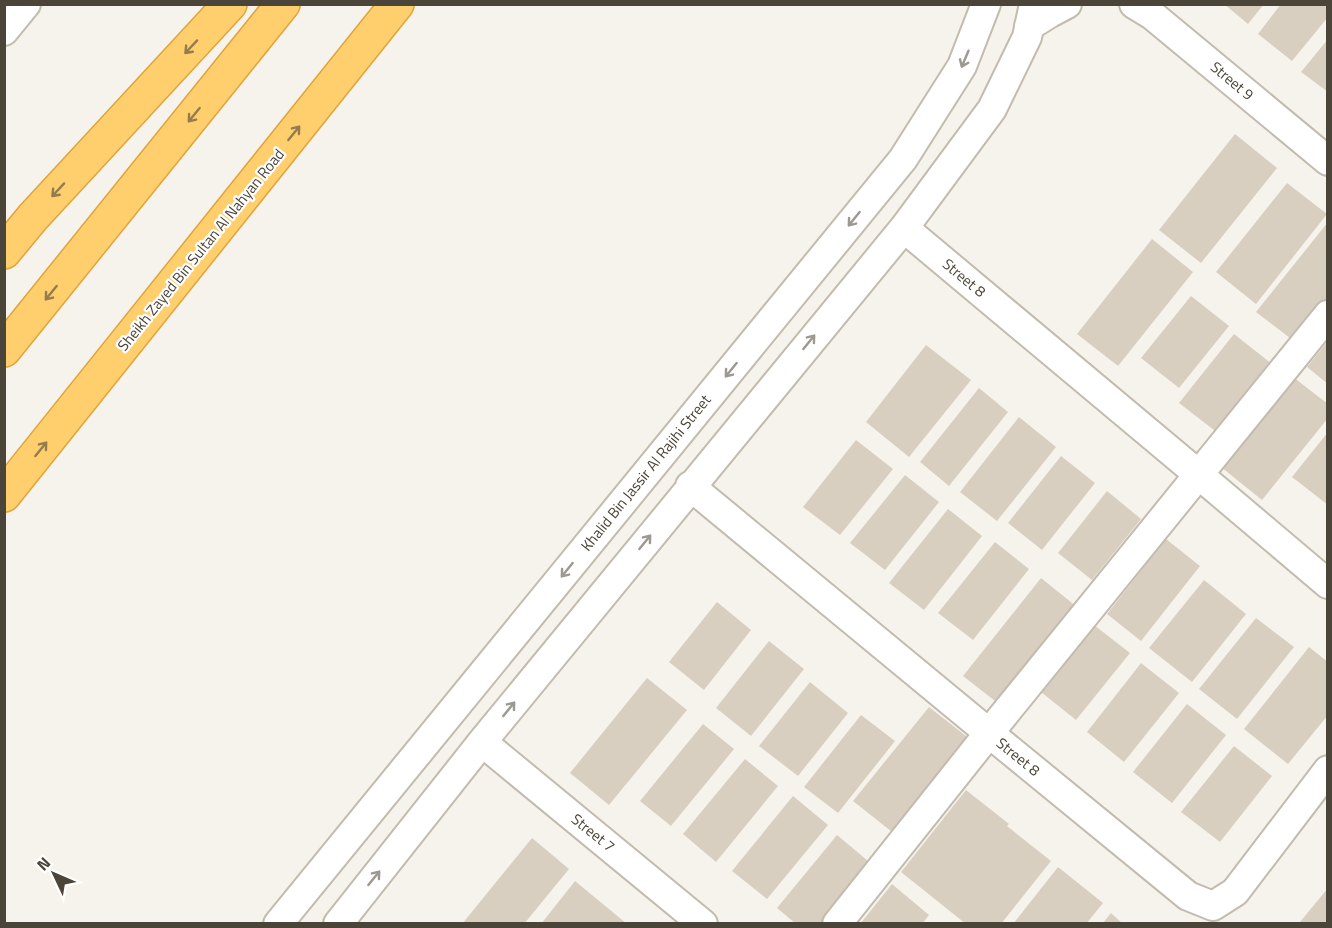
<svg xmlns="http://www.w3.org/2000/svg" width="1332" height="928" viewBox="0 0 1332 928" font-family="'Titillium Web',sans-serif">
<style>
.building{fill:#d8cfc1}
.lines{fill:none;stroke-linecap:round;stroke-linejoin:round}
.minor-casing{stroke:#c2bbae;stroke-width:32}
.highway-casing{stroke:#e0a43c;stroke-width:36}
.minor{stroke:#fff;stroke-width:28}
.highway{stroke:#ffcf6e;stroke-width:33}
.oneway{stroke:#937c4e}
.oneway2{stroke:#9c9892}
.labels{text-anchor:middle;stroke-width:4.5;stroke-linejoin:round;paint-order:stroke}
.street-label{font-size:15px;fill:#4b4439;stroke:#fff}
</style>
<rect width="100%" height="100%" fill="#f6f3ec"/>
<path class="building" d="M 1224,4 L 1264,4 L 1248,24 Z
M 1281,4 L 1328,4 L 1328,17 L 1292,61 L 1258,34 Z
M 1328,39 L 1328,92 L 1301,72 Z
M 1235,134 L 1277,168 L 1201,263 L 1159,230 Z
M 1287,183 L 1327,214 L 1256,304 L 1216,272 Z
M 1328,222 L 1328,299 L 1294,341 L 1256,312 Z
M 1152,239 L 1193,272 L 1118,366 L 1077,334 Z
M 1191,296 L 1229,326 L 1179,388 L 1141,358 Z
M 1234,334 L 1277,368 L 1223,437 L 1179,403 Z
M 1328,341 L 1328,384 L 1307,367 Z
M 926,345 L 971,380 L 909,457 L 866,422 Z
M 1293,377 L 1328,404 L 1328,418 L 1262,500 L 1221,467 Z
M 979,388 L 1008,412 L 949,486 L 920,462 Z
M 1019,417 L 1056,447 L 997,521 L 960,492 Z
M 1328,432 L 1328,505 L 1292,477 Z
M 856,440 L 893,469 L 840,535 L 803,507 Z
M 1061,456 L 1095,483 L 1042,550 L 1008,523 Z
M 905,475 L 939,502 L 885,570 L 850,543 Z
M 1107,491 L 1141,519 L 1092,580 L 1058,553 Z
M 948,509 L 982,536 L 924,610 L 889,583 Z
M 1166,539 L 1200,566 L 1141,641 L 1107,614 Z
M 995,542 L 1029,569 L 973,640 L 938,613 Z
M 1041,578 L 1082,611 L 1004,708 L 963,676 Z
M 1204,580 L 1246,614 L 1192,682 L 1149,648 Z
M 717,602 L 751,630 L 704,690 L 669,662 Z
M 1256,618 L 1294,647 L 1237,719 L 1199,689 Z
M 1094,625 L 1130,653 L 1076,720 L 1041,692 Z
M 769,641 L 804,669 L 751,736 L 716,708 Z
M 1309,647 L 1328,662 L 1328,715 L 1288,764 L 1244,729 Z
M 1141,663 L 1179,693 L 1124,762 L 1087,732 Z
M 647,678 L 687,710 L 609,805 L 570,773 Z
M 810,682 L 848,713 L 798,776 L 759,746 Z
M 1187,704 L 1226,735 L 1172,803 L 1133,772 Z
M 929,707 L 971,740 L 896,835 L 853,801 Z
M 861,715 L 895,741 L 838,813 L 804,787 Z
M 703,724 L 734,749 L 671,826 L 640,801 Z
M 1234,746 L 1272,776 L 1220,842 L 1181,812 Z
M 745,759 L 778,786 L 716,862 L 683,834 Z
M 966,790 L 1009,824 L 1007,826 L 1051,861 L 1001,924 L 966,924 L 901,872 Z
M 793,796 L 828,825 L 767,899 L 732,871 Z
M 837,835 L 874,866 L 827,924 L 796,924 L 777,908 Z
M 532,838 L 569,869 L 524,924 L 462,924 Z
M 1058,867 L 1103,903 L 1086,924 L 1013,924 Z
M 575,881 L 621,919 L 627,924 L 541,924 Z
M 892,884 L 929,915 L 922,924 L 860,924 Z
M 1328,888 L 1328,924 L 1301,924 L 1300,922 Z
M 1111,913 L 1123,924 L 1102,924 Z"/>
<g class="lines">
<g class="minor-casing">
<path id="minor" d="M 1134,4 L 1152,15 L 1328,161
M 1029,26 L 1050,13 L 1067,4
M 4,31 L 26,4
M 904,228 L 1198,474 L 1328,584
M 690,486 L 989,733 L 1188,896 L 1213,906 L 1235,892 L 1328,770
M 482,742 L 703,924
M 278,924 L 903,159 L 962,66 L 986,4
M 338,924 L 482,742 L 904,228 L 992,109 L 1027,37 L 1034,4
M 837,924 L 989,733 L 1328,315"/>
</g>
<g class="highway-casing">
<path id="highway" d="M 4,252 L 33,217 L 230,4
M 4,350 L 283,4
M 4,495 L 397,4"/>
</g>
<use href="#minor" class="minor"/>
<use href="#highway" class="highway"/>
</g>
<defs><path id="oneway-shaft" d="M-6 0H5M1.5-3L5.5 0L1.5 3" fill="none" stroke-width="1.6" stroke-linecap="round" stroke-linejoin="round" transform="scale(1.5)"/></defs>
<g class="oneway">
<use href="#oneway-shaft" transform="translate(191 47) rotate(133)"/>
<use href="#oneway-shaft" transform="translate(194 115) rotate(129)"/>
<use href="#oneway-shaft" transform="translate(294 133) rotate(-51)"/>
<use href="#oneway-shaft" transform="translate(58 190) rotate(133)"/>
<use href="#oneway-shaft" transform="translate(51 293) rotate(129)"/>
<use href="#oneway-shaft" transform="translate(41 449) rotate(-51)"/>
</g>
<g class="oneway2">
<use href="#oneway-shaft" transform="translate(965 59) rotate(113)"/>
<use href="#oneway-shaft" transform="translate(854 219) rotate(129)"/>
<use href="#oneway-shaft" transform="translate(809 342) rotate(-51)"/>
<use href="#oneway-shaft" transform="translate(731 370) rotate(129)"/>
<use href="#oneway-shaft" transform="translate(645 542) rotate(-51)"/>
<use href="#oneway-shaft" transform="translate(567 570) rotate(129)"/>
<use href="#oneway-shaft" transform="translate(509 709) rotate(-51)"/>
<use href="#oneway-shaft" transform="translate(374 878) rotate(-51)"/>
</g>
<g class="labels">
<g class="street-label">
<text transform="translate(1232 81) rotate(40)" y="5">Street 9</text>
<text transform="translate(201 250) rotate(-51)" y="5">Sheikh Zayed Bin Sultan Al Nahyan Road</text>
<text transform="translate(964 278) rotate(40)" y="5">Street 8</text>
<text transform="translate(646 473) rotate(-51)" y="5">Khalid Bin Jassir Al Rajihi Street</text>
<text transform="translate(1018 757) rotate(39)" y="5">Street 8</text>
<text transform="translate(593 833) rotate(39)" y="5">Street 7</text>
</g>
</g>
<rect width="1332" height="928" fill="none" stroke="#4b4439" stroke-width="12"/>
<g transform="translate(54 874) rotate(314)" stroke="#ffffff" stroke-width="4.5" paint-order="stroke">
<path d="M0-4.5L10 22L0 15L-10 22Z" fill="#4b4439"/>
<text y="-9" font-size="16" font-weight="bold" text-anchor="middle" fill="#4b4439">N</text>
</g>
</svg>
